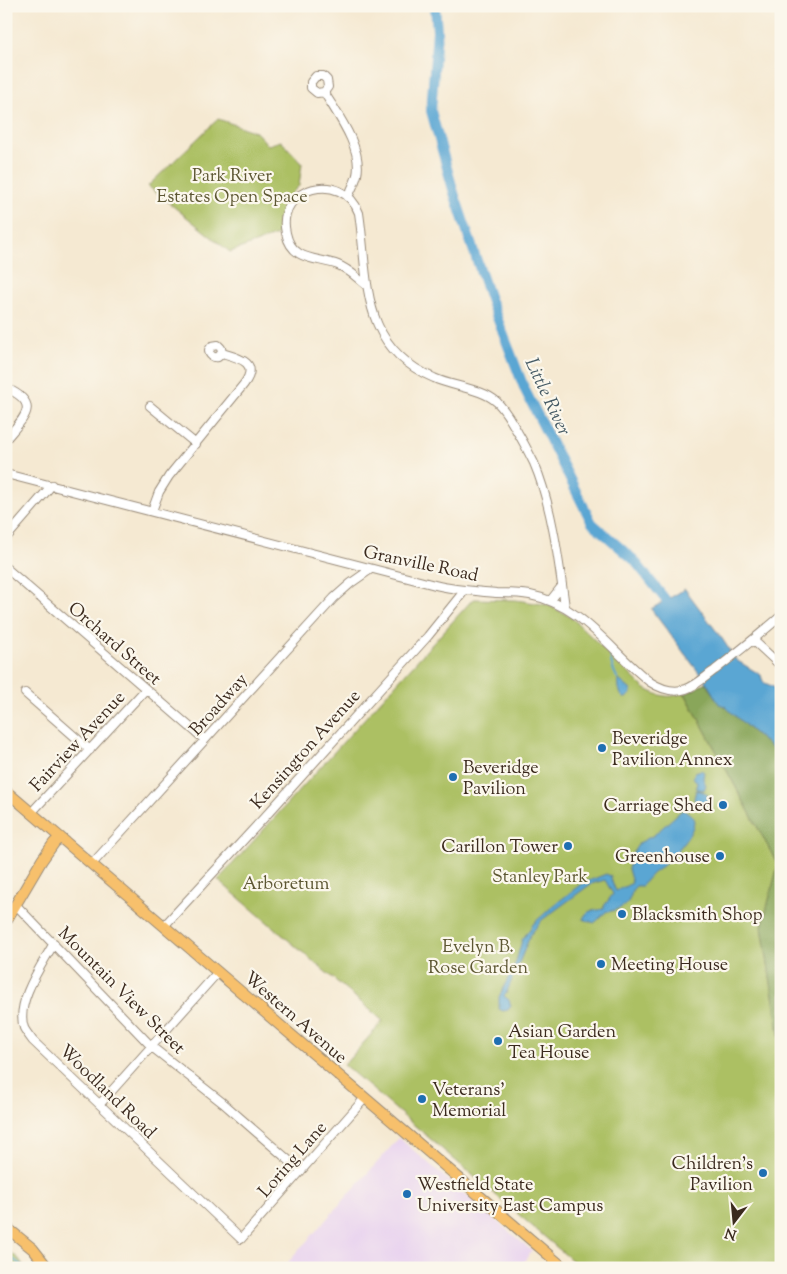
<svg xmlns="http://www.w3.org/2000/svg" width="787" height="1274" viewBox="0 0 787 1274" font-family="'Sorts Mill Goudy',serif">
<style>
.built{fill:#e8d2ef}
.green{fill:#acc064;stroke:#747541}
.forest{fill:#89a65a;stroke:#62683c}
.water{fill:#5aa6d3;stroke:#4a6878}
.lines{fill:none;stroke-linecap:round;stroke-linejoin:round}
.stream{stroke:#5aa6d3;stroke-width:2}
.river{stroke:#5aa6d3;stroke-width:10}
.minor-casing{stroke:#988a78;stroke-width:10}
.major-casing{stroke:#988a78;stroke-width:12}
.minor{stroke:#fff;stroke-width:8}
.major{stroke:#f7c06c;stroke-width:10}
.poi-dot{fill:#1f6fb2;stroke:#fbf7ec;stroke-width:2}
.labels{text-anchor:middle;stroke-width:4.5;stroke-linejoin:round;paint-order:stroke}
.park-label{font-size:18px;fill:#5d5733;stroke:#fbf7ec}
.street-label{font-size:18px;fill:#3b2a1e;stroke:#fbf7ec}
.poi-label{font-size:18px;fill:#3b2a1e;stroke:#fbf7ec;text-anchor:start}
.water-label{font-size:19px;font-style:italic;fill:#475c66;stroke:#fbf7ec}
</style>
<rect width="100%" height="100%" fill="#fbf7ec"/>
<filter id="ink" filterUnits="userSpaceOnUse"><feTurbulence type="fractalNoise" baseFrequency=".02" numOctaves="2"/><feDisplacementMap in="SourceGraphic" scale="10" xChannelSelector="R" yChannelSelector="G"/><feConvolveMatrix kernelMatrix="1 2 1 2 8 2 1 2 1" color-interpolation-filters="sRGB"/></filter>
<filter id="wash" filterUnits="userSpaceOnUse"><feTurbulence type="fractalNoise" baseFrequency=".0096" numOctaves="4" result="noise"/><feDisplacementMap in="SourceGraphic" scale="20" xChannelSelector="R" yChannelSelector="G"/><feGaussianBlur stdDeviation="1.12" result="paint"/><feColorMatrix in="noise" values="0 0 0 0 0 0 0 0 0 0 0 0 0 0 0 0 0 1.4 0 .05"/><feComposite in="paint" operator="in"/></filter>
<g filter="url(#wash)">
<rect width="100%" height="100%" fill="#f5e9d2"/>
<path class="built" d="M 399,1138 L 532,1251 L 519,1268 L 283,1268 Z"/>
<path class="green" d="M 218,119 L 256,132 L 268,145 L 281,141 L 302,163 L 299,186 L 287,198 L 281,211 L 279,223 L 280,234 L 230,252 L 148,186 Z
M 473,599 L 516,600 L 548,605 L 571,617 L 644,688 C 652,693 667,699 676,695 C 679,694 680,691 683,690 L 778,865 L 762,927 L 781,1045 L 781,1268 L 581,1268 L 344,1065 L 383,1021 L 218,880 Z
M 6,1249 L 19,1259 L 25,1268 L 6,1268 Z"/>
<path class="forest" d="M 706,682 C 714,699 722,703 735,715 C 744,723 752,732 762,740 L 765,742 L 781,757 L 781,1045 L 762,927 L 778,865 L 686,695 L 684,694 L 695,689 Z"/>
<path class="water" d="M 685,589 L 723,640 L 736,660 L 761,675 C 763,684 765,683 772,686 C 775,688 778,692 781,695 L 781,757 L 765,742 L 762,740 L 732,713 L 725,706 L 719,704 L 706,682 L 651,609 Z
M 618,679 L 631,690 L 631,694 L 626,698 L 624,698 L 621,695 L 619,689 Z
M 701,770 L 704,772 L 703,779 L 706,785 L 704,790 L 697,789 L 696,786 L 697,783 L 693,777 L 695,772 Z
M 696,790 C 706,792 710,793 706,804 L 699,806 L 695,804 L 694,798 Z
M 685,810 C 687,812 692,815 693,818 C 699,828 675,854 668,861 C 664,866 658,869 653,873 C 649,877 645,881 642,886 L 636,886 C 632,890 632,893 630,898 C 626,908 617,909 608,912 L 607,911 C 602,915 600,919 594,923 L 583,919 C 589,906 596,913 604,908 L 604,906 L 613,894 L 605,880 L 591,884 L 542,920 L 531,934 L 506,994 L 504,996 L 509,1000 L 511,1006 L 508,1010 L 503,1011 L 499,1009 L 499,997 L 516,962 L 522,940 L 534,923 L 553,906 L 581,884 L 606,874 L 611,876 L 611,879 L 616,891 L 632,883 L 628,869 L 632,854 L 639,843 L 654,835 L 681,811 Z"/>
<g class="lines">
<path class="stream" d="M 611,655 C 610,663 614,672 618,679
M 6,1254 L 25,1268"/>
<path class="river" d="M 435,6 L 437,31 L 431,111 L 454,193 L 491,302 L 525,390 L 592,523 L 634,560 L 673,609"/>
</g>
</g>
<g filter="url(#ink)">
<g class="lines">
<g class="minor-casing">
<path id="minor" d="M 324,92 L 328,87 L 327,80 L 323,76 L 316,76 L 311,82 L 311,88 L 317,93 L 324,92 C 337,114 363,148 357,175 C 355,183 351,190 348,197
M 366,285 C 357,278 349,269 338,265 C 317,257 292,262 286,233 C 275,187 343,169 359,213 C 369,280 359,346 434,378 C 453,387 482,388 497,402 C 506,411 512,422 518,433 C 524,443 529,453 534,463 C 552,505 559,562 565,607
M 6,388 C 42,404 24,417 6,439
M 150,406 L 196,444
M 6,474 L 435,585 C 455,590 475,591 496,593 C 507,593 519,593 530,595 C 583,605 610,651 650,682 C 661,689 674,693 686,689 C 697,685 706,676 715,670 C 738,652 759,635 781,616
M 152,511 L 159,492 L 169,476 L 244,384 C 260,362 239,358 222,353 L 218,357 C 213,358 209,355 209,350 L 212,346 L 218,345 L 221,348 L 222,353
M 6,538 L 52,485
M 6,568 L 205,740
M 550,601 L 562,586
M 753,640 L 781,666
M 25,693 L 90,750
M 31,813 L 146,689
M 92,864 L 334,598 L 351,583 L 371,569
M 15,904 L 152,1047 L 223,1103 L 301,1171
M 164,926 L 272,809 L 428,636 L 465,590
M 54,943 C 42,965 15,1002 24,1028 C 26,1032 30,1037 33,1041 L 241,1239 L 365,1098
M 100,1104 L 218,972"/>
</g>
<g class="major-casing">
<path id="major" d="M 6,791 L 564,1268
M 6,921 L 42,860 L 54,843 L 60,837
M 6,1227 L 33,1249 L 48,1268"/>
</g>
<use href="#minor" class="minor"/>
<use href="#major" class="major"/>
</g>
</g>
<g class="poi-dot">
<circle cx="602" cy="748" r="5"/>
<circle cx="453" cy="777" r="5"/>
<circle cx="723" cy="805" r="5"/>
<circle cx="568" cy="846" r="5"/>
<circle cx="720" cy="856" r="5"/>
<circle cx="622" cy="914" r="5"/>
<circle cx="601" cy="964" r="5"/>
<circle cx="498" cy="1041" r="5"/>
<circle cx="422" cy="1099" r="5"/>
<circle cx="763" cy="1173" r="5"/>
<circle cx="407" cy="1194" r="5"/>
</g>
<g class="labels">
<g class="park-label">
<text x="232" y="181">Park River<tspan x="232" dy="21">Estates Open Space</tspan></text>
<text x="540" y="882">Stanley Park</text>
<text x="286" y="889">Arboretum</text>
<text x="478" y="952">Evelyn B.<tspan x="478" dy="21">Rose Garden</tspan></text>
</g>
<g class="street-label">
<text transform="translate(421 563) rotate(12)" y="6">Granville Road</text>
<text transform="translate(115 643) rotate(41)" y="6">Orchard Street</text>
<text transform="translate(218 704) rotate(-48)" y="6">Broadway</text>
<text transform="translate(77 741) rotate(-47)" y="6">Fairview Avenue</text>
<text transform="translate(305 749) rotate(-48)" y="6">Kensington Avenue</text>
<text transform="translate(122 990) rotate(45)" y="6">Mountain View Street</text>
<text transform="translate(296 1017) rotate(41)" y="6">Western Avenue</text>
<text transform="translate(108 1091) rotate(44)" y="6">Woodland Road</text>
<text transform="translate(292 1159) rotate(-49)" y="6">Loring Lane</text>
</g>
<g class="poi-label">
<text x="612" y="744">Beveridge<tspan x="612" dy="21">Pavilion Annex</tspan></text>
<text x="463" y="773">Beveridge<tspan x="463" dy="21">Pavilion</tspan></text>
<text x="713" y="811" text-anchor="end">Carriage Shed</text>
<text x="558" y="852" text-anchor="end">Carillon Tower</text>
<text x="710" y="862" text-anchor="end">Greenhouse</text>
<text x="632" y="920">Blacksmith Shop</text>
<text x="611" y="970">Meeting House</text>
<text x="508" y="1037">Asian Garden<tspan x="508" dy="21">Tea House</tspan></text>
<text x="432" y="1095">Veterans'<tspan x="432" dy="21">Memorial</tspan></text>
<text x="753" y="1169" text-anchor="end">Children's<tspan x="753" dy="21">Pavilion</tspan></text>
<text x="417" y="1190">Westfield State<tspan x="417" dy="21">University East Campus</tspan></text>
</g>
<g class="water-label">
<text transform="translate(549 396) rotate(65)" y="7">Little River</text>
</g>
</g>
<rect width="787" height="1274" fill="none" stroke="#fbf7ec" stroke-width="25"/>
<g transform="translate(734 1222) rotate(196)" stroke="#fbf7ec" stroke-width="4" paint-order="stroke">
<path d="M0-4L9 19L0 12L-9 19Z" fill="#3b2a1e"/>
<text y="-8" font-size="14" font-weight="bold" text-anchor="middle" fill="#3b2a1e">N</text>
</g>
</svg>
